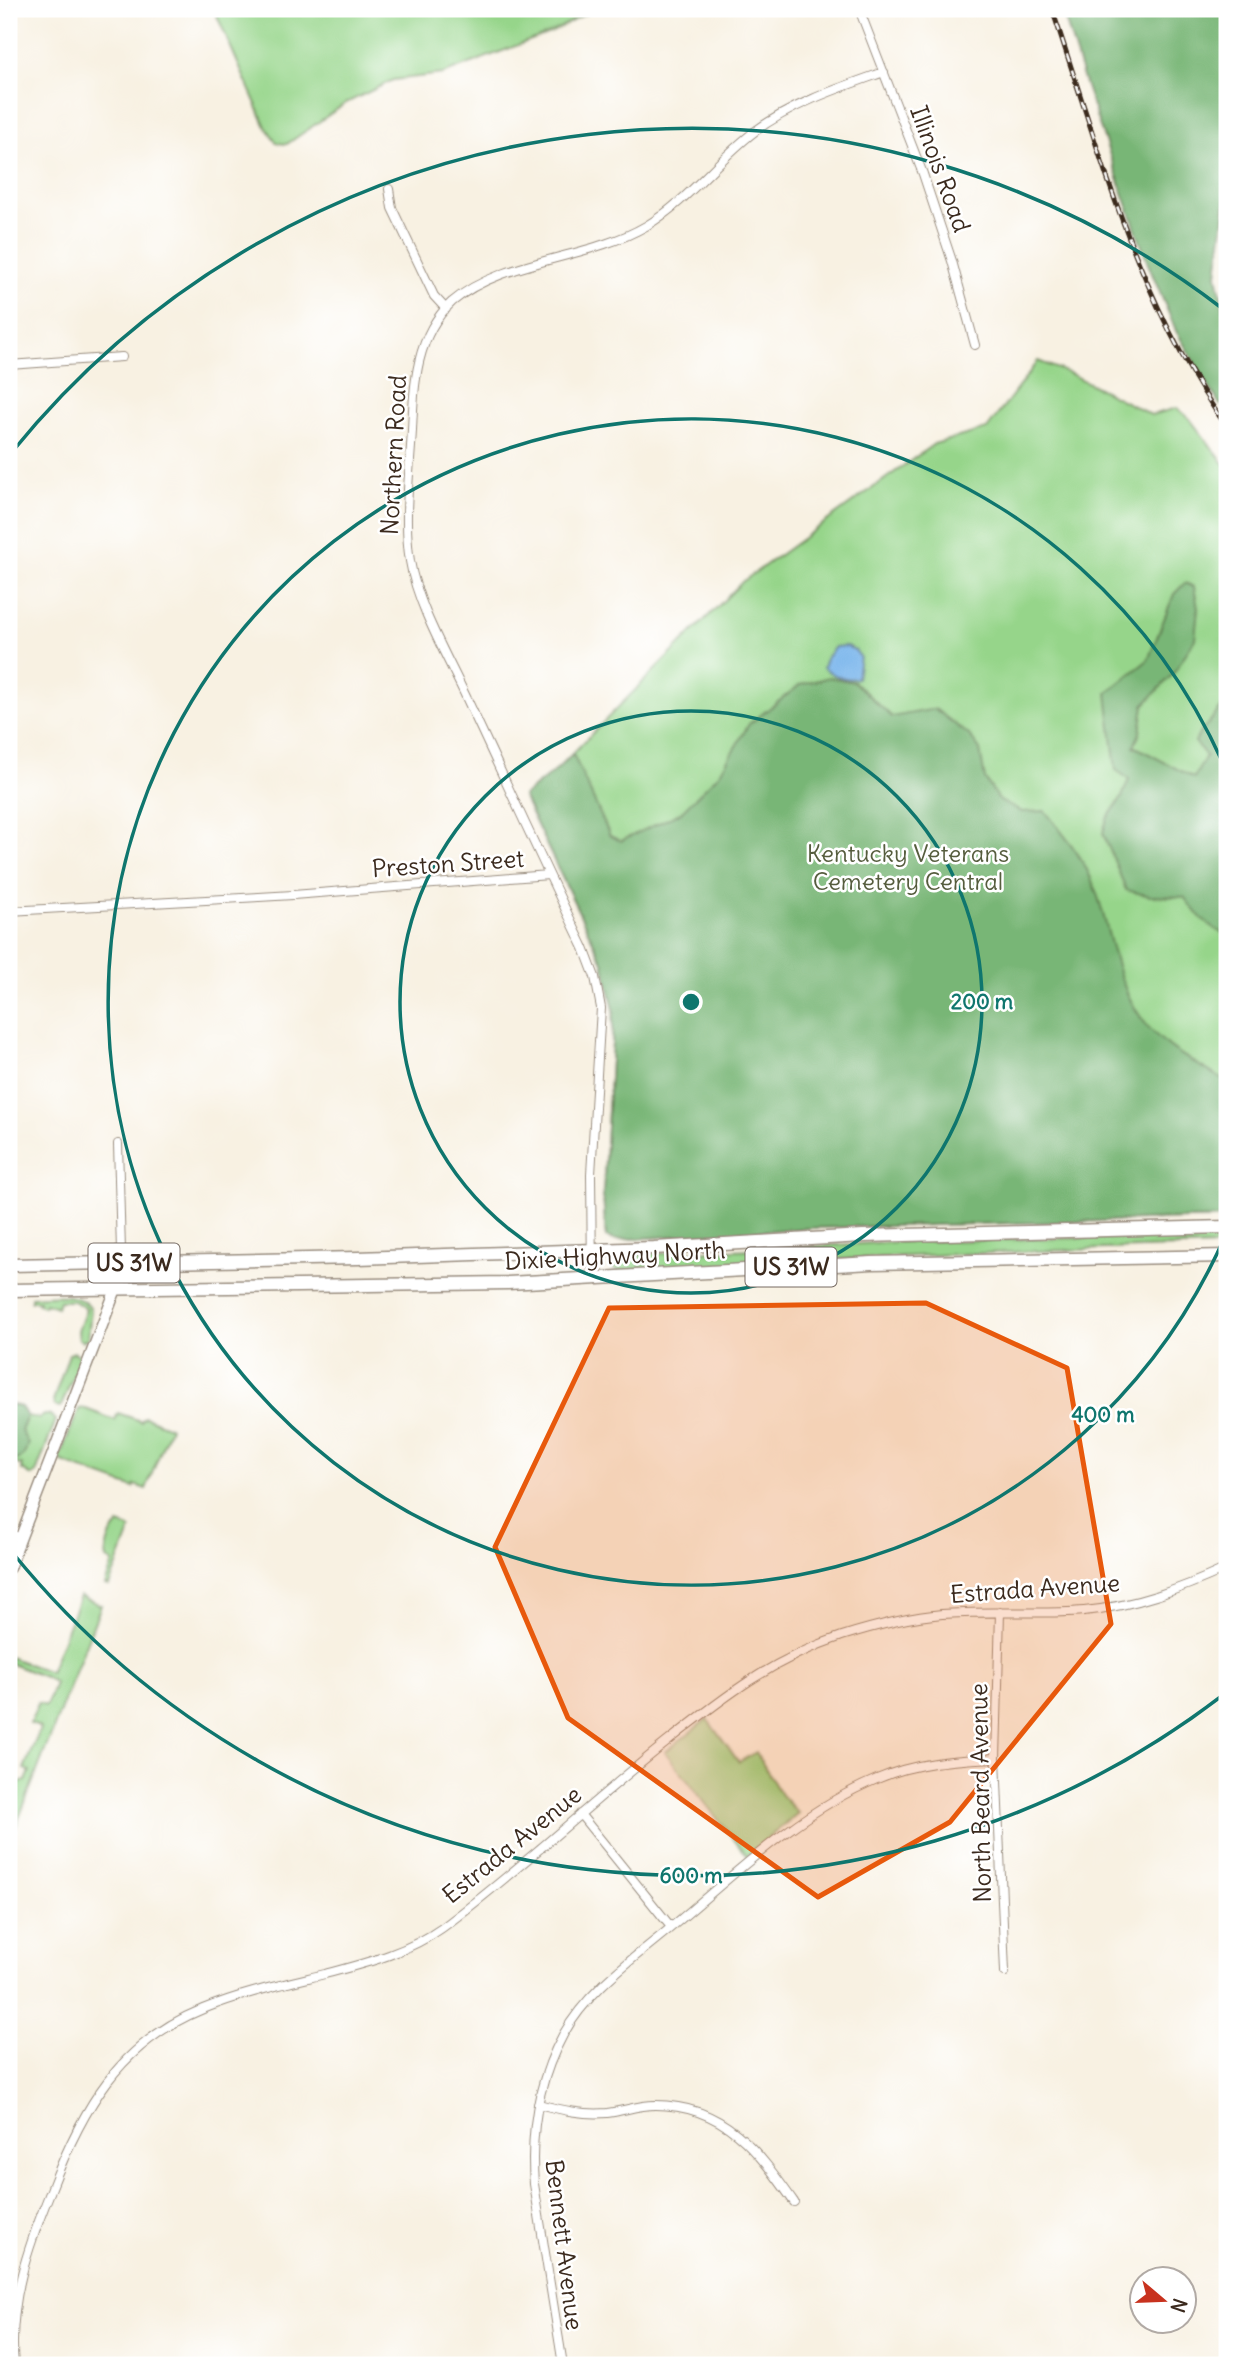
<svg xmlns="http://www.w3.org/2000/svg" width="1236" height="2374" viewBox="0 0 1236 2374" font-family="Delius,sans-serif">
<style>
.green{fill:#96d58a;stroke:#688054;stroke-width:2}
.forest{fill:#78b676;stroke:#5a704a;stroke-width:2}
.water{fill:#7ab6ec;stroke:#5a7085;stroke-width:2}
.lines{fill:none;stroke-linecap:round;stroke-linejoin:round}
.minor-casing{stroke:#9a8e80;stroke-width:10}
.secondary-casing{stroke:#9a8e80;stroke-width:13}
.trunk-casing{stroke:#9a8e80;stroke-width:15}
.minor{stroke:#fff;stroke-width:8}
.secondary{stroke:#fff;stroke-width:10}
.trunk{stroke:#fff;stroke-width:12}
.rail-casing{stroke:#3b2a1e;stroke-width:5}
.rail{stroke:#fff;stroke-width:2.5;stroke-dasharray:8;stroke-linecap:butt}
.marked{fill:#e8590c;fill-opacity:0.2;stroke:#e8590c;stroke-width:5;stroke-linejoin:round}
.ring{fill:none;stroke:#0f766e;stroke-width:3.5}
.labels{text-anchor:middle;stroke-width:5;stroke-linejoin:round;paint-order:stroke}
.shield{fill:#fff;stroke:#766a62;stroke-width:2}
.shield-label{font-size:23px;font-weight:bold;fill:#3b2a1e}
.street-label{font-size:24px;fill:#3b2a1e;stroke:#fff}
.park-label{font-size:24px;fill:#565d3e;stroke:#fff}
.centre{fill:#0f766e;stroke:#fff;stroke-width:3.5}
.ring-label{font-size:21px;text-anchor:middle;font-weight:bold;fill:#0f766e;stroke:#fff;stroke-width:5;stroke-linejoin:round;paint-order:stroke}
</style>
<rect width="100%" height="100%" fill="#fff"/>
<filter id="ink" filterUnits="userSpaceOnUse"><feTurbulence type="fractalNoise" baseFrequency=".0143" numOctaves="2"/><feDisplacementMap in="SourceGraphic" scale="14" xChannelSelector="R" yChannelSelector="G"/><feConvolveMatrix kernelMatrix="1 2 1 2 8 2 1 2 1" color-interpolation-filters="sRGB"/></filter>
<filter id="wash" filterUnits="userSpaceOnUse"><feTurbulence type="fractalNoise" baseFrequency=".00686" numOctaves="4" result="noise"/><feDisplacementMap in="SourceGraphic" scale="28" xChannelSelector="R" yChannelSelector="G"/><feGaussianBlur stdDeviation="1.57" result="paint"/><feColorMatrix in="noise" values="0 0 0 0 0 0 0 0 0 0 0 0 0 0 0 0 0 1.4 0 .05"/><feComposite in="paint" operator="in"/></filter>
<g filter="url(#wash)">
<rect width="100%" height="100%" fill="#f8f1e2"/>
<path class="green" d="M 214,9 L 594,9 L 552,32 L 443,74 L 393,80 L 346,103 L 287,144 L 277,143 L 266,127 Z
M 1038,361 L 1071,374 L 1151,415 L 1177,408 L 1189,418 L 1227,467 L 1227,1218 L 811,1228 L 614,1240 L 606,1237 L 603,1195 L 614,1010 L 603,962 L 523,796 L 556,770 L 742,582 L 934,444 L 987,429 Z
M 1227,1235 L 1227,1246 C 1024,1250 821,1259 618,1271 L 612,1268 L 609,1260 L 612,1256 L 896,1242 Z
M 31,1297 C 50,1296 79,1290 91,1309 L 88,1338 L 82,1341 L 79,1339 L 78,1331 L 86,1309 L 74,1301 L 59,1301 L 57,1307 L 45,1303 L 44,1306 L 38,1304 L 39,1301 L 31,1301 Z
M 74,1352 L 80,1356 L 80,1359 L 62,1404 L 60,1407 L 55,1406 L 53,1401 L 69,1354 Z
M 83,1408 L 115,1420 L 118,1413 L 141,1421 L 145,1417 L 170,1427 L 146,1489 L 135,1485 L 134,1488 L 62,1462 L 59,1458 L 79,1409 Z
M 45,1415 L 50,1415 L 56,1420 L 36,1473 L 32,1476 L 21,1469 L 22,1465 L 9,1463 L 9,1459 L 17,1460 L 21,1431 L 27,1416 L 39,1418 Z
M 119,1524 L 131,1529 L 109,1586 L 105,1585 L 113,1562 L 107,1559 C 104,1547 110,1533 119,1524 Z
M 80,1596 L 101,1605 L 9,1844 L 9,1803 L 15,1787 L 14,1783 L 26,1781 L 30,1771 L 24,1769 L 39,1732 L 40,1727 L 30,1723 L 38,1703 L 46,1706 L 55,1683 L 47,1678 L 9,1663 L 9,1657 L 50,1672 Z
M 707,1719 L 739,1762 L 756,1752 L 781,1795 L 798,1813 L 747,1856 L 665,1752 Z"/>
<path class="forest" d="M 1062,9 L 1227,9 L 1227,192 L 1217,275 L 1227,324 L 1227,405 L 1220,405 L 1176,331 L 1148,264 L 1086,87 Z
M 1185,583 L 1194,587 L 1198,608 L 1195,639 L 1173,674 L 1144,705 L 1140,733 L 1134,746 L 1194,778 L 1206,756 L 1195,742 L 1199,734 L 1227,701 L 1227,935 C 1208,927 1196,914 1184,897 L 1150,896 L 1126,890 L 1103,833 L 1107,819 L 1122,797 L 1129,779 L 1116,770 L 1107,693 L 1148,660 L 1174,594 Z
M 829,677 L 854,682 L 892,717 L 935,709 L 969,735 L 980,750 L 985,779 L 999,800 L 1022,812 L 1045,811 C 1061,831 1077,850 1088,872 C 1112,922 1110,978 1145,1023 C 1166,1050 1198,1064 1227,1082 L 1227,1218 L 811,1228 L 614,1240 L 606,1237 L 603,1195 L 614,1010 L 603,962 L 523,796 L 556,770 L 573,754 L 610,836 L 621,841 L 680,813 L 720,773 L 749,724 L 800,685 Z
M 9,1404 L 21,1407 L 27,1416 L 21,1431 L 28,1443 L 24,1455 L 17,1460 L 9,1459 Z"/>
<path class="water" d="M 846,646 L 855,650 L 860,657 L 857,678 C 844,681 833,675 823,668 L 826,658 L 835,647 Z"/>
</g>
<g filter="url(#ink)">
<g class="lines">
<g class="minor-casing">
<path id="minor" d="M 859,9 L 923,174 L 952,261 L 975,345
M 389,189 L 392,208 L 434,296 L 446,309
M 9,365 L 122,357
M 9,911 L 293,895 L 549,875
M 592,1279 L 591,1174 L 601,1008 L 595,977 L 584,948 C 544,865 506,782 467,699 C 448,658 417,605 410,561 C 403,520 410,471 412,430 C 414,384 416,335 452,302 C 502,259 588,260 646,226 C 687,202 716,161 754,132 C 793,103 839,88 884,72
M 116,1289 L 121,1251 L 118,1144
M 9,1535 L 21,1537
M 1000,1612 L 996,1758 L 1005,1972
M 580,1814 L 671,1927
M 538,2104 C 562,2110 583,2115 607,2113 C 623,2111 639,2105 655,2105 C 725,2105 758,2151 794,2202
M 14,2365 C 8,2302 28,2247 51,2190 C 82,2109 119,2043 203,2009 C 242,1993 284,1984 325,1974 C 366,1963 407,1953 442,1928 C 520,1870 591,1802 667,1742 C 725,1696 771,1660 842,1636 C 874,1626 908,1617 942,1614 C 989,1610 1037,1615 1084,1611 C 1135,1606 1181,1589 1227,1568
M 563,2365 L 534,2184 C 530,2132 538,2081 563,2035 C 589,1988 635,1958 675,1924 C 738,1871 800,1811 877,1779 C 916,1762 955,1760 996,1758"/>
</g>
<g class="secondary-casing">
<path id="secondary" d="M 9,1568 L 116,1289"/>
</g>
<g class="trunk-casing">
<path id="trunk" d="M 9,1265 L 358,1258 L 654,1248 L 863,1236 L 1227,1227
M 9,1290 L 508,1283 L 872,1263 L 1227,1256"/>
</g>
<use href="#minor" class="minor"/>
<use href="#secondary" class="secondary"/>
<use href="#trunk" class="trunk"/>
<g class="rail-casing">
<path id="rail" d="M 1052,9 C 1100,151 1138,304 1227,427"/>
</g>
<use href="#rail" class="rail"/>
</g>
</g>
<path class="marked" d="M 926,1303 L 1067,1368 L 1111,1624 L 950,1822 L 818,1897 L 568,1718 L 495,1547 L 609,1308 Z"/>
<g class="ring">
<circle cx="691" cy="1002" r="291"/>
<path d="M1226 1234A583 583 0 1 1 1226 770"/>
<path d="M1223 1695A874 874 0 0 1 12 1552M12 452A874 874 0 0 1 1223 309"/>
</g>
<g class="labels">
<g class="shield">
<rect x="88.5" y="1243.5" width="91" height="39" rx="5"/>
<rect x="745.5" y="1247.5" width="91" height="39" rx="5"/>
</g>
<g class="shield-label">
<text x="134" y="1271">US 31W</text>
<text x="791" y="1275">US 31W</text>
</g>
<g class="street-label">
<text transform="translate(940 169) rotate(70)" y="8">Illinois Road</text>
<text transform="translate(394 455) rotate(-87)" y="8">Northern Road</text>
<text transform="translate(448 864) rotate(-4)" y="8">Preston Street</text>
<text transform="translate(615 1256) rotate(-3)" y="8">Dixie Highway North</text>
<text transform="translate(1035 1589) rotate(-4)" y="8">Estrada Avenue</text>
<text transform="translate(981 1793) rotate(-91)" y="8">North Beard Avenue</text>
<text transform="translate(512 1845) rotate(-39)" y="8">Estrada Avenue</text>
<text transform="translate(564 2245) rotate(83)" y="8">Bennett Avenue</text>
</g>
<g class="park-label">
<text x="908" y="862">Kentucky Veterans<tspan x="908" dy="28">Cemetery Central</tspan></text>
</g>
</g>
<circle cx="691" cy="1002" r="10" class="centre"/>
<g class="ring-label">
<text x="982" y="1009">200 m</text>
<text x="1103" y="1422">400 m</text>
<text x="691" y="1883">600 m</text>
</g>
<rect width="1236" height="2374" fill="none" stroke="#fff" stroke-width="35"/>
<g transform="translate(1163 2300) rotate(109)"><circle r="33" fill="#ffffff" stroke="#b1aaa5" stroke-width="2"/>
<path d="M0-5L12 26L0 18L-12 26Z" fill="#c8321e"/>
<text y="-10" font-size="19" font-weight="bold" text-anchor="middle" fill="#3b2a1e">N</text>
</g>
</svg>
